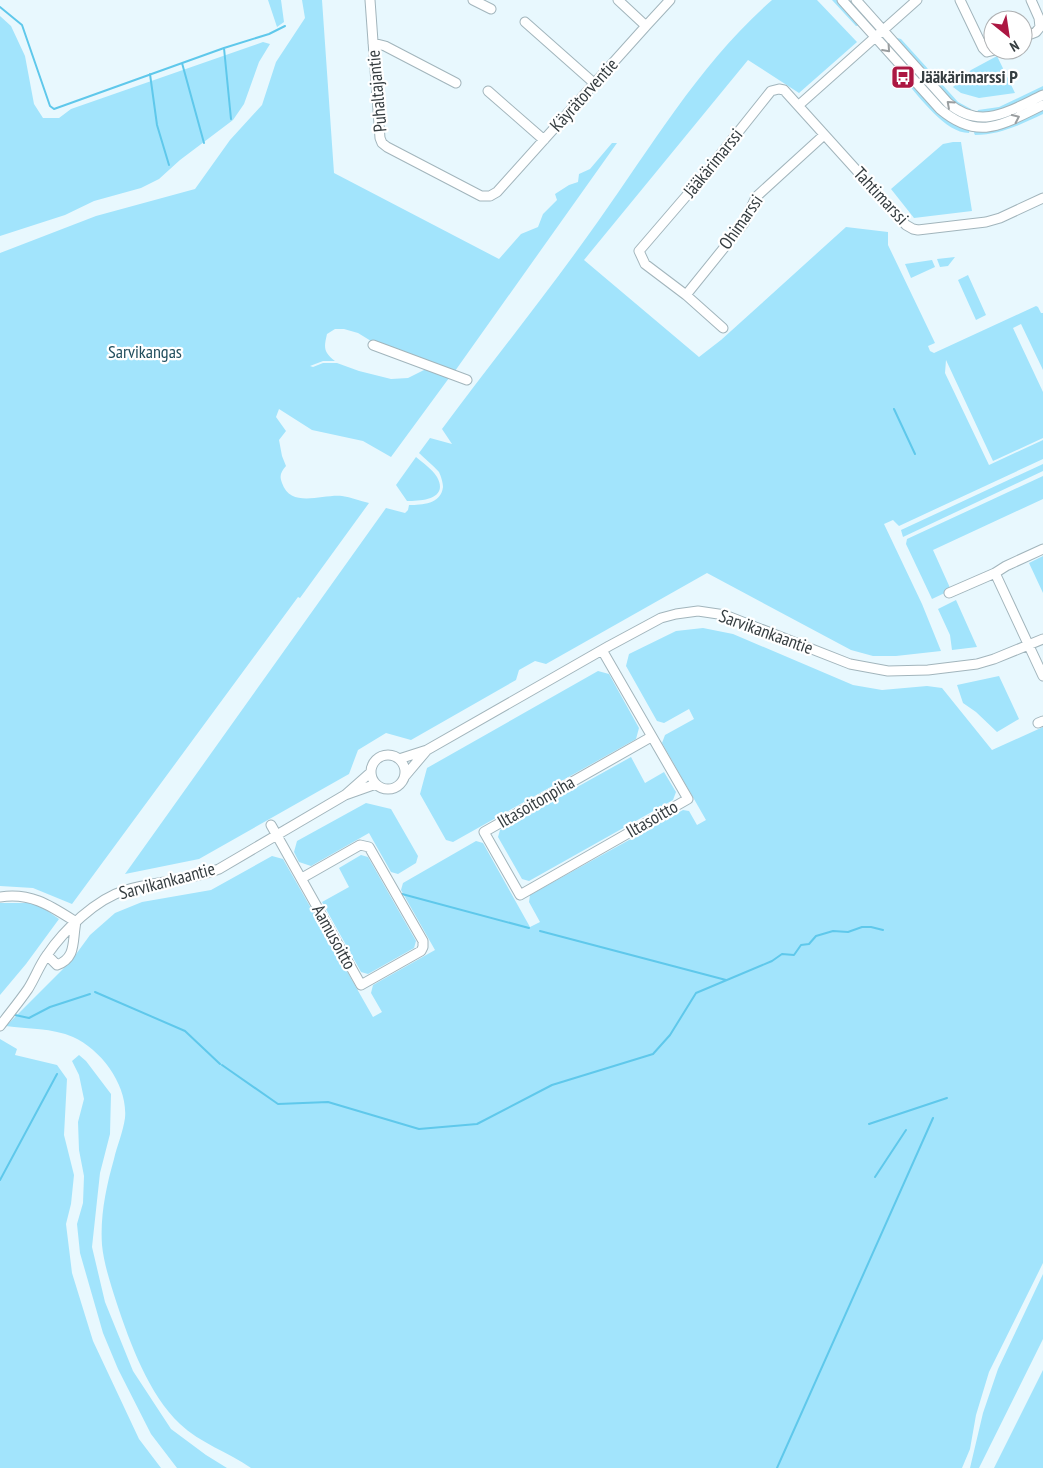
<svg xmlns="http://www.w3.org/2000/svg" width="1043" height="1468" viewBox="0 0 1043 1468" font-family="'PT Sans Narrow',sans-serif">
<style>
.green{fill:#a2e4fc}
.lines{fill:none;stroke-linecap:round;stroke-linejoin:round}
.stream{stroke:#5fc8eb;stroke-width:2}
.minor-casing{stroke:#a2b5bc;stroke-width:11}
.minor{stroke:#fff;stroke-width:9}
.oneway{stroke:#9a9ea0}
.labels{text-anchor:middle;stroke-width:4.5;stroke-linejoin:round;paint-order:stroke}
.poi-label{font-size:18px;font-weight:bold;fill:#353d40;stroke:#fff;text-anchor:start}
.street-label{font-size:18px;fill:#353d40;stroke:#fff}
.park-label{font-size:18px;fill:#224f5e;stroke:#fff}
</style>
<rect width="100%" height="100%" fill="#e8f8fe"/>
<path class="green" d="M 268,0 L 281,0 L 284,22 L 277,27 Z
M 302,0 L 322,0 L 334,173 L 499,259 L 521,234 L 538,227 L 543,214 L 557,200 L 555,194 L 569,185 L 578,182 L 579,174 L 590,169 L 612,143 L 617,143 L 455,371 L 386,345 L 371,341 L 358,333 L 344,329 L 335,329 L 327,334 C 324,347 323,352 335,361 L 323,361 L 310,366 L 313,367 L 323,363 L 337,363 L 359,371 L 391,379 L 408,378 L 426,369 L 449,378 L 391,457 L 363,441 L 312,430 L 279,409 L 276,417 L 286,431 L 279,440 L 282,456 L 286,466 C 281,472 279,475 282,483 C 291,509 322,494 342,496 C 351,497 360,501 369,503 L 300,598 L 298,597 L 72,904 L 33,888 L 0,886 L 0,253 L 96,216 L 195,189 L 230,140 L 262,105 L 276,62 L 305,18 Z
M 772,0 L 817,0 L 857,42 L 799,93 L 748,60 L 584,260 L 699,357 L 721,340 L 846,227 L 888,232 L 888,245 L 935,343 L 928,346 L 930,351 L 934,353 L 1036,306 L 1038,307 L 1041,313 L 1043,313 L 1043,370 L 1021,324 L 1013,328 L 1043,392 L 1043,438 L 993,461 L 946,360 L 945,373 L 989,465 L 1043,440 L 1043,459 L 899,526 L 893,520 L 884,524 L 922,604 L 941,651 L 896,656 L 873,656 L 851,650 L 707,573 L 546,664 L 535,661 L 519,670 L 516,680 L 411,740 L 386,733 L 358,750 L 349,774 L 199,859 L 125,874 L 386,508 L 405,513 L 408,510 L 409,505 C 422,505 441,504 443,487 C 443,483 441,476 439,472 C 433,465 425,459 419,453 L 430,438 L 452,444 L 442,429 C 494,359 549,291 599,220 C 653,144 701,62 772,0 Z
M 832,0 L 839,0 L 862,25 L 856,26 Z
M 0,16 L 11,26 L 25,56 L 34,104 L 43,118 L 59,118 L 71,109 L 263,42 L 270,44 L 259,62 L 244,104 L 233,120 L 180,160 L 159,179 L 141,188 L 94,201 L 65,215 L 0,236 Z
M 897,38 L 901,39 L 958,102 L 971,109 L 972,114 L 957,107 L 895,40 Z
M 892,44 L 946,104 L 971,119 L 971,124 L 951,115 L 888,47 Z
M 997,56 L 1015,93 L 979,98 L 961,93 L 953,87 L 971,70 Z
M 907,80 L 970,129 L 969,133 C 945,133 920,97 905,81 Z
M 1043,86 L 1043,92 L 1001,111 L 976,115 L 978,110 L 999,107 Z
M 1043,108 L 1043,114 C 1021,124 1001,135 975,135 L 974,133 L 975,130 Z
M 953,142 L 961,142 L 972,211 L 914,218 L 891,189 L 943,144 Z
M 955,257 L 948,266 L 940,267 L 937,259 Z
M 932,260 L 935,267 L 911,278 L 905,264 Z
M 968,275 L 986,315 L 976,320 L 958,280 Z
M 416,457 C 423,463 432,469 437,477 C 449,499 422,501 407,501 L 396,485 Z
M 1043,464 L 1043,471 L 903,537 L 901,530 Z
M 1043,476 L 1043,499 L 933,550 L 951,590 L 932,599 L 906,544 L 907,539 Z
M 1043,556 L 1043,593 L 1029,563 Z
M 956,600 L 977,647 L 952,650 L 950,635 L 938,609 Z
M 703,628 L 733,634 L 853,685 L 882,690 L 927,686 L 942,688 L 992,750 L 1043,727 L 1043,1263 L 989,1372 L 976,1415 L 970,1449 L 962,1468 L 251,1468 C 228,1452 200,1443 180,1424 C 149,1395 130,1343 117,1304 C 111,1285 104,1265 102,1245 C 100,1216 106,1187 114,1159 C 117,1146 123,1132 125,1118 C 128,1086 102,1050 73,1037 C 53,1028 27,1029 6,1026 L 71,961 L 90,935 L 115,913 L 142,902 L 211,890 L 272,856 L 283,859 L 373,1017 L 382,1012 L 371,993 L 373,985 L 435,950 L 401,890 L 403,883 L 476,841 L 483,843 L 530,927 L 540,922 L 529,902 L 530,895 L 683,810 L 689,811 L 697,825 L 706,820 L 662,743 L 665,735 L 694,719 L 689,709 L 664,723 L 657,721 L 626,666 L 629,654 L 676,631 Z
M 598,671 L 609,674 L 639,728 L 636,739 L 453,842 L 446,840 L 420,794 L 427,768 Z
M 999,676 L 1019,719 L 997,732 L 976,712 L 963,703 L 957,685 Z
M 631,757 L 645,783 L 664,772 L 676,792 L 673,800 L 529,881 L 522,879 L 498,837 L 500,830 Z
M 366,803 L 391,809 L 418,856 L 416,863 L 398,874 L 391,872 L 369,833 L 311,866 L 299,862 L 294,852 L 297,841 Z
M 361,855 L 368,857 L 416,941 L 414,948 L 368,974 L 361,972 L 322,902 L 349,887 L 339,868 Z
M 0,903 L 34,903 L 39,905 L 59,919 L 26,964 L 0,995 Z
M 0,1039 L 17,1049 L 15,1055 L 57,1065 L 67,1079 L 64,1135 L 74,1175 L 71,1204 L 66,1224 L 72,1273 L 93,1341 L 139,1439 L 161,1468 L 0,1468 Z
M 79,1055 L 86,1061 L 111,1094 L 110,1134 L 100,1173 L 92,1247 L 105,1302 L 133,1371 L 171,1429 L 206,1455 L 227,1468 L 177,1468 L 151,1434 L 118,1369 L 103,1333 L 80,1253 L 77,1224 L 83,1203 L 84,1176 L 79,1150 L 78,1122 L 84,1099 L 79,1075 L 72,1061 Z
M 1043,1274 L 1043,1339 L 979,1468 L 970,1468 L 983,1413 L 998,1369 Z
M 1043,1370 L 1043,1468 L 994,1468 Z"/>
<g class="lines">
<path class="stream" d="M 0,7 L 22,25 L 50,106 L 54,109 L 224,48 L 269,34 L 285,26
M 224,48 L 231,119
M 182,63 L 204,143
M 150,74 L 157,125 L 169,165
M 894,409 L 915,454
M 402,894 L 529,928
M 540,931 L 726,980
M 95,992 L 185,1031 L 220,1064
M 15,1015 L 29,1018 L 50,1007 L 90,994
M 222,1065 L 278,1104 L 328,1102 L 419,1129 L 477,1124 L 552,1085 L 653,1054 L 670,1035 L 696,993 L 772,961 L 782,954 L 794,955 L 801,945 L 809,944 L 816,936 L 833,931 L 848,932 L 862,927 L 871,927 L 883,930
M 869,1124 L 947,1098
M 875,1177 L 906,1130
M 0,1180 L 57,1074
M 777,1468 L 933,1118"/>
<g class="minor-casing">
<path id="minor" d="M 370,0 L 380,138 L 382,143 L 387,147 L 481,196 L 490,196 L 497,192 L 646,26 L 618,0
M 473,0 L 491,9
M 842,0 L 940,109 C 979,142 1003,124 1043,105
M 856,0 L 948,103 C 981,131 1009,111 1043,95
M 960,0 L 983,48 L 987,52 L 995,50
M 525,22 L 595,84
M 646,26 L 670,0
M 1023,37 L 1036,32 L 1040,27 L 1039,18 L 1031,0
M 373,43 L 385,46 L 456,83
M 488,91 L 544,140
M 799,105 L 917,0
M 686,295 L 744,223 L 756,197 L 824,135
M 723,328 L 686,295 L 645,264 L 639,251 L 700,180 L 771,91 L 779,89 L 784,90 L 906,225 L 913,229 L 918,230 L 986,222 L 1000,218 L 1043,198
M 373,345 L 467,380
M 1043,549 L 1006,566 L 995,573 L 1043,676
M 949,593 L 995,573
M 602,650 L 688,799 L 520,895 L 484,832 L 651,737
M 1038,723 L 1043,721
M 427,750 L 609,646 L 661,618 L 676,614 L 698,611 L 725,615 L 850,664 L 888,671 L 928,670 L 977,664 L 994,659 L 1043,639
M371 772a17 17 0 1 1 34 0a17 17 0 1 1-34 0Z
M 399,759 L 427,750 L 405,776
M 371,772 L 345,795 L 376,784
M 271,825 L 361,985 L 421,951 L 423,947 L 423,941 L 369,847 L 360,845 L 302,878
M 0,897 C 31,892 51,906 76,922
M 47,955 L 57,965 C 77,958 72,940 76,922
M 0,1026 C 9,1014 19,1002 28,989 C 35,978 39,966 47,955 C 64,930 96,899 126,890 C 157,881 187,881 219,869 L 345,795"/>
</g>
<use href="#minor" class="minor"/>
</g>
<defs><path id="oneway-chevron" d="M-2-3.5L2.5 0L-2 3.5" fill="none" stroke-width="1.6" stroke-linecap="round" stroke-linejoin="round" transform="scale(1.25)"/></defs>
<g class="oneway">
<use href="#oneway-chevron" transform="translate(887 49) rotate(48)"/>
<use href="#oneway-chevron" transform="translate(950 104) rotate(-138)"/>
<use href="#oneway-chevron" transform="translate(1016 118) rotate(-25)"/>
</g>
<defs>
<g id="bus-square" transform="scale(1.25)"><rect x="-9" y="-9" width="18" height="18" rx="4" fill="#ac1742" stroke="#fff"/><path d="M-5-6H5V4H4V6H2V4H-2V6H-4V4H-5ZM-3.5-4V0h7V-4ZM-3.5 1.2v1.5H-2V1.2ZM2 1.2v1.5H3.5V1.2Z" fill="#fff"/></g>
</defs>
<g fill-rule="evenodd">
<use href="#bus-square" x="903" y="77"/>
</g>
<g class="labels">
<g class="poi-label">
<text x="920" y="83">Jääkärimarssi P</text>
</g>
<g class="street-label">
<text transform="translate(377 91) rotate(-95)" y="6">Puhaltajantie</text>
<text transform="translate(584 95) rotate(-48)" y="6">Käyrätorventie</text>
<text transform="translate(713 163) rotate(-51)" y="6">Jääkärimarssi</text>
<text transform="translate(881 196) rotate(47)" y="6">Tahtimarssi</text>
<text transform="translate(741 222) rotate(-55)" y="6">Ohimarssi</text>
<text transform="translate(766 632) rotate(20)" y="6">Sarvikankaantie</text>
<text transform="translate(536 802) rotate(-30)" y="6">Iltasoitonpiha</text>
<text transform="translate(652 819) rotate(-30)" y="6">Iltasoitto</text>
<text transform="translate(167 881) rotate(-15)" y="6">Sarvikankaantie</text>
<text transform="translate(334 937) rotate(61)" y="6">Aamusoitto</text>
</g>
<g class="park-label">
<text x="145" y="358">Sarvikangas</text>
</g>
</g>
<g transform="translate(1008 35) rotate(150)"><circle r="24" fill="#ffffff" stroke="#aeb1b3"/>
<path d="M0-4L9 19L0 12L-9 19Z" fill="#ac1742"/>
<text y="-8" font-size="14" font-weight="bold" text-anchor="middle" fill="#353d40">N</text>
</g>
</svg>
